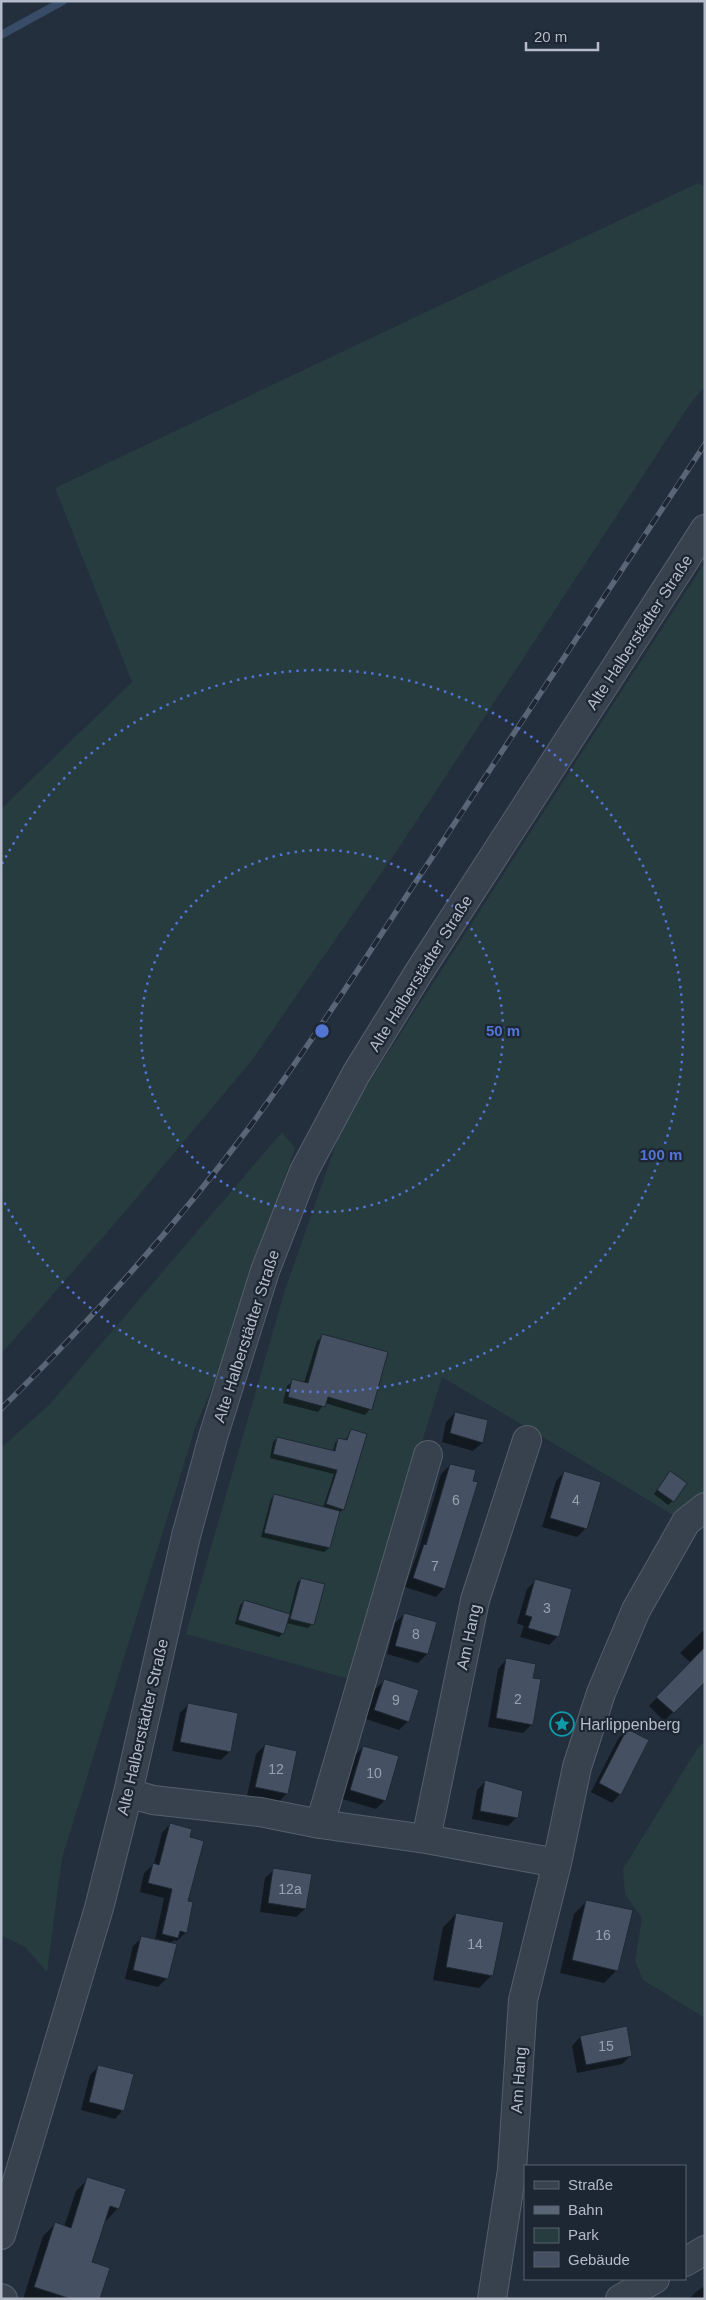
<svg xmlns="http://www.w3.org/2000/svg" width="706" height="2300" viewBox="0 0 706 2300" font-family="Helvetica,sans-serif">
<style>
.green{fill:#263c3f}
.shadow{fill:#0007}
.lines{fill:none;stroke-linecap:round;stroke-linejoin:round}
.stream{stroke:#394c67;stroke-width:8}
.building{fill:#455162;stroke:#1f2835}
.minor-casing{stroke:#565f6c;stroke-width:30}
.minor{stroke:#38414e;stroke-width:28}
.rail-casing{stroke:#5a6575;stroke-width:5.5}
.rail{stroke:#1d2633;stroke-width:4;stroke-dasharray:11;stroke-linecap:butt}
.ring{fill:none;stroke:#5274d3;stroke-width:2.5;stroke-dasharray:2.5 5}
.labels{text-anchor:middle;stroke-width:4.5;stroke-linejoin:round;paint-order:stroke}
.number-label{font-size:14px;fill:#98a1af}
.street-label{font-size:16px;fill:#b4bcc9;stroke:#1d2633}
.poi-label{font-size:16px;fill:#b4bcc9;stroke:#1d2633;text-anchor:start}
.centre{fill:#5274d3;stroke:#1d2633;stroke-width:2.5}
.ring-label{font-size:15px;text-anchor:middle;font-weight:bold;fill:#5274d3;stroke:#1d2633;stroke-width:4.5;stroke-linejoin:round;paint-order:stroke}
</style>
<rect width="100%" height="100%" fill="#242f3e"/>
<path class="green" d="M 698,183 L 705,187 L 705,386 L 690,404 L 400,846 L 252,1060 L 123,1214 L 1,1354 L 1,809 L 132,682 L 55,488 Z
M 705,562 L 705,1494 L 675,1516 L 442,1377 L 349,1679 L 186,1634 L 284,1293 L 344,1121 Z
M 282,1132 L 295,1148 L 218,1373 L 195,1428 L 62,1858 L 47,1972 L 25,1947 L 1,1935 L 1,1448 L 49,1405 Z
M 705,1741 L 705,2018 L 643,1980 L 635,1961 L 642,1918 L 625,1894 L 623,1869 L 697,1749 Z"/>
<path class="shadow" d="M 323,1336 L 370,1409 L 365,1415 L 325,1403 L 318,1412 L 283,1403 L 287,1386 L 293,1381 L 304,1383 L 317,1341 Z
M 455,1413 L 482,1443 L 473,1451 L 442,1442 L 446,1422 Z
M 351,1431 L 366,1435 L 343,1510 L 338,1513 L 329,1548 L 324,1552 L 261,1537 L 271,1499 L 275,1495 L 323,1508 L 334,1474 L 270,1458 L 273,1442 L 277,1438 L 333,1451 L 335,1443 L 339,1439 L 345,1441 Z
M 450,1465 L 444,1588 L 436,1597 L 405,1587 L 418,1552 L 441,1474 Z
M 564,1472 L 586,1528 L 577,1537 L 542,1527 L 556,1481 Z
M 666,1477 L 673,1501 L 668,1505 L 654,1494 Z
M 301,1579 L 312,1624 L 308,1628 L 286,1623 L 283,1633 L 279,1637 L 235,1624 L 240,1605 L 244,1601 L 289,1615 L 297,1583 Z
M 536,1580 L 558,1636 L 549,1645 L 520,1637 L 524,1626 L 517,1623 L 527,1589 Z
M 404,1614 L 436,1623 L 427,1654 L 418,1663 L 387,1654 L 395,1623 Z
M 705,1629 L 705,1680 L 664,1721 L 649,1706 L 691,1663 L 680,1653 Z
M 506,1660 L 532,1679 L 532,1724 L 523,1733 L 488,1727 L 498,1669 Z
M 384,1681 L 408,1721 L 399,1730 L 366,1719 L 375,1689 Z
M 188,1705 L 230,1751 L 221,1760 L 172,1751 L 180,1713 Z
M 627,1730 L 620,1794 L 612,1803 L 591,1792 L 618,1739 Z
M 265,1745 L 296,1752 L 286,1794 L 278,1803 L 247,1796 L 256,1754 Z
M 363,1747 L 385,1800 L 376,1809 L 342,1799 L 354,1756 Z
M 486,1781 L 517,1817 L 508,1826 L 472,1819 L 477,1790 Z
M 170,1824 L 188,1838 L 186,1932 L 177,1941 L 174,1940 L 170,1944 L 167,1978 L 158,1987 L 125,1979 L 133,1946 L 142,1937 L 155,1940 L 164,1898 L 140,1892 L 144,1873 L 154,1864 L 162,1833 Z
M 274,1870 L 305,1909 L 296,1917 L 260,1912 L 265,1878 Z
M 587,1901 L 617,1970 L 604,1983 L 560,1973 L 574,1914 Z
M 456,1914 L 492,1975 L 479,1988 L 433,1980 L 443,1927 Z
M 580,2037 L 631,2055 L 622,2064 L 577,2073 L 572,2046 Z
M 99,2066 L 123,2110 L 115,2119 L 81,2110 L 90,2075 Z
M 88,2179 L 118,2208 L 106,2221 L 104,2220 L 90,2263 L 99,2299 L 23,2299 L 43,2236 L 55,2224 L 64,2227 L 76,2191 Z
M 705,2286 L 705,2299 L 689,2299 L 697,2291 Z"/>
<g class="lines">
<path class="stream" d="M 1,35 L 63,1"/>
</g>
<path class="building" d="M 322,1334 L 388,1352 L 372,1410 L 328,1397 L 325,1407 L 288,1397 L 292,1379 L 308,1383 Z
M 455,1412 L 488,1420 L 483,1443 L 450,1433 Z
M 351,1429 L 367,1434 L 344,1510 L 326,1504 L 337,1470 L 273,1454 L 277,1437 L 335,1451 L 338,1438 L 347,1440 Z
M 450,1464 L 476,1470 L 473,1481 L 478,1482 L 445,1589 L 413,1578 L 424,1544 L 426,1545 Z
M 564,1471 L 601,1482 L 587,1529 L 550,1518 Z
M 670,1471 L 687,1483 L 674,1502 L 657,1490 Z
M 274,1494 L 340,1511 L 330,1548 L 264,1533 Z
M 301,1578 L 325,1584 L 314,1625 L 290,1619 Z
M 535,1579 L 572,1589 L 559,1637 L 528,1628 L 532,1617 L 525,1615 Z
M 244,1600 L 290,1614 L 284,1634 L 238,1620 Z
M 404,1613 L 437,1622 L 428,1654 L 395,1646 Z
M 705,1647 L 705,1682 L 674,1713 L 656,1697 Z
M 506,1658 L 536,1664 L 533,1678 L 541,1679 L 533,1725 L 496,1718 Z
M 384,1679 L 419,1690 L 409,1722 L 374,1710 Z
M 188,1703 L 238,1713 L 231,1752 L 180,1742 Z
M 627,1729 L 649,1740 L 621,1795 L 599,1783 Z
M 265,1744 L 297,1751 L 288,1794 L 255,1787 Z
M 363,1746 L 399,1756 L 386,1801 L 350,1790 Z
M 485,1780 L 523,1791 L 518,1818 L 480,1811 Z
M 170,1823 L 192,1829 L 190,1837 L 204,1841 L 188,1901 L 193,1902 L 187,1933 L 180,1931 L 178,1938 L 162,1934 L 172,1889 L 148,1883 L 153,1863 L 159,1865 Z
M 273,1868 L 312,1874 L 306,1909 L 268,1903 Z
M 586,1900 L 633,1910 L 618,1971 L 572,1960 Z
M 456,1913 L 504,1922 L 493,1976 L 446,1967 Z
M 141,1936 L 177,1944 L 168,1979 L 133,1970 Z
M 627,2026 L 632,2056 L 586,2065 L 580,2036 Z
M 98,2065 L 134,2074 L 124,2111 L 89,2102 Z
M 87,2177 L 126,2189 L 119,2209 L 110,2206 L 92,2262 L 110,2268 L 100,2299 L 71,2299 L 34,2287 L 55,2222 L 71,2228 Z"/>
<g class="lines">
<g class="minor-casing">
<path id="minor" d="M 128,1793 L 153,1800 L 260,1812 L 320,1824 L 426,1839 L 557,1863
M 320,1824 L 428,1455
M 426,1839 L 475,1600 L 527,1440
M 1,2235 L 99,1908 L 128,1793 L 186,1536 L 213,1437 L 265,1271 L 304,1171 L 356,1074 L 419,972 L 705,529
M 685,2262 L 705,2250
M 1,2298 L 3,2299
M 492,2299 L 512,2170 L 523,2000 L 557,1863 L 577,1767 L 601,1693 L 636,1610 L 686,1522 L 705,1507
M 620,2299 L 655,2279"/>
</g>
<use href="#minor" class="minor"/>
<g class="rail-casing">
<path id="rail" d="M 1,1409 C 91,1320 176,1226 251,1125 C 313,1041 369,952 427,865 C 520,725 612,584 705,444"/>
</g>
<use href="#rail" class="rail"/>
</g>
<g class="ring">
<circle cx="322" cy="1031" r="181"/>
<path d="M2 864A361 361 0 1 1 2 1198"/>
</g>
<defs>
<g id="sight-ring" transform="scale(1.25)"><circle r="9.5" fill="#1d2633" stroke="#0f9aa8" stroke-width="1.5"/><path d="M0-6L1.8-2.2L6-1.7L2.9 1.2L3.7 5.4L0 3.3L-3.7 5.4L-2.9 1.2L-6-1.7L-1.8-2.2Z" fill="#0f9aa8"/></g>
</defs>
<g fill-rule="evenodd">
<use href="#sight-ring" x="562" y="1724"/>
</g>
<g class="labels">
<g class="number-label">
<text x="456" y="1505">6</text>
<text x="576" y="1505">4</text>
<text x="435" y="1571">7</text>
<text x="547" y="1613">3</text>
<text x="416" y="1639">8</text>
<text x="518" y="1704">2</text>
<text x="396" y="1705">9</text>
<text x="276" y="1774">12</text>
<text x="374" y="1778">10</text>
<text x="290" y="1894">12a</text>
<text x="603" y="1940">16</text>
<text x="475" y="1949">14</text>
<text x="606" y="2051">15</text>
</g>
<g class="street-label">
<text transform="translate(639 632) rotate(-57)" y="6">Alte Halberstädter Straße</text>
<text transform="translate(420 973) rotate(-58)" y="6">Alte Halberstädter Straße</text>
<text transform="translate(246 1336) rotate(-72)" y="6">Alte Halberstädter Straße</text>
<text transform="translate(468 1637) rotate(-78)" y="6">Am Hang</text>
<text transform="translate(142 1727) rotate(-77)" y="6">Alte Halberstädter Straße</text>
<text transform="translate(518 2080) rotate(-86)" y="6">Am Hang</text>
</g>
<g class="poi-label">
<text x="580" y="1730">Harlippenberg</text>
</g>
</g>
<circle cx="322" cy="1031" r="8" class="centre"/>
<g class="ring-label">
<text x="503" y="1036">50 m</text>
<text x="661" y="1160">100 m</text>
</g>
<rect width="706" height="2300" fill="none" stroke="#b4bcc9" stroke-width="5"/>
<rect x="524" y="2165" width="162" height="115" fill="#1d2633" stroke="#59626f"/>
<rect x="534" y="2181" width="25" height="8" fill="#38414e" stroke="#59626f"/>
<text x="568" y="2190" font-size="15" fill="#b4bcc9">Straße</text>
<rect x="534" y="2206" width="25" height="8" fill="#5a6575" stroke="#59626f"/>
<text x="568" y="2215" font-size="15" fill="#b4bcc9">Bahn</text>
<rect x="534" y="2228" width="25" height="15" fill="#263c3f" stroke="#59626f"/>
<text x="568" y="2240" font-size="15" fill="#b4bcc9">Park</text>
<rect x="534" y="2252" width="25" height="15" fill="#455162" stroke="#59626f"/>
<text x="568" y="2265" font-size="15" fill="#b4bcc9">Gebäude</text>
<path d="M526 42v8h72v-8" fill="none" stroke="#b4bcc9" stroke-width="2.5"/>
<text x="534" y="42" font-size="15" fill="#b4bcc9" stroke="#1d2633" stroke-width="4" paint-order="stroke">20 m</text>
</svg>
